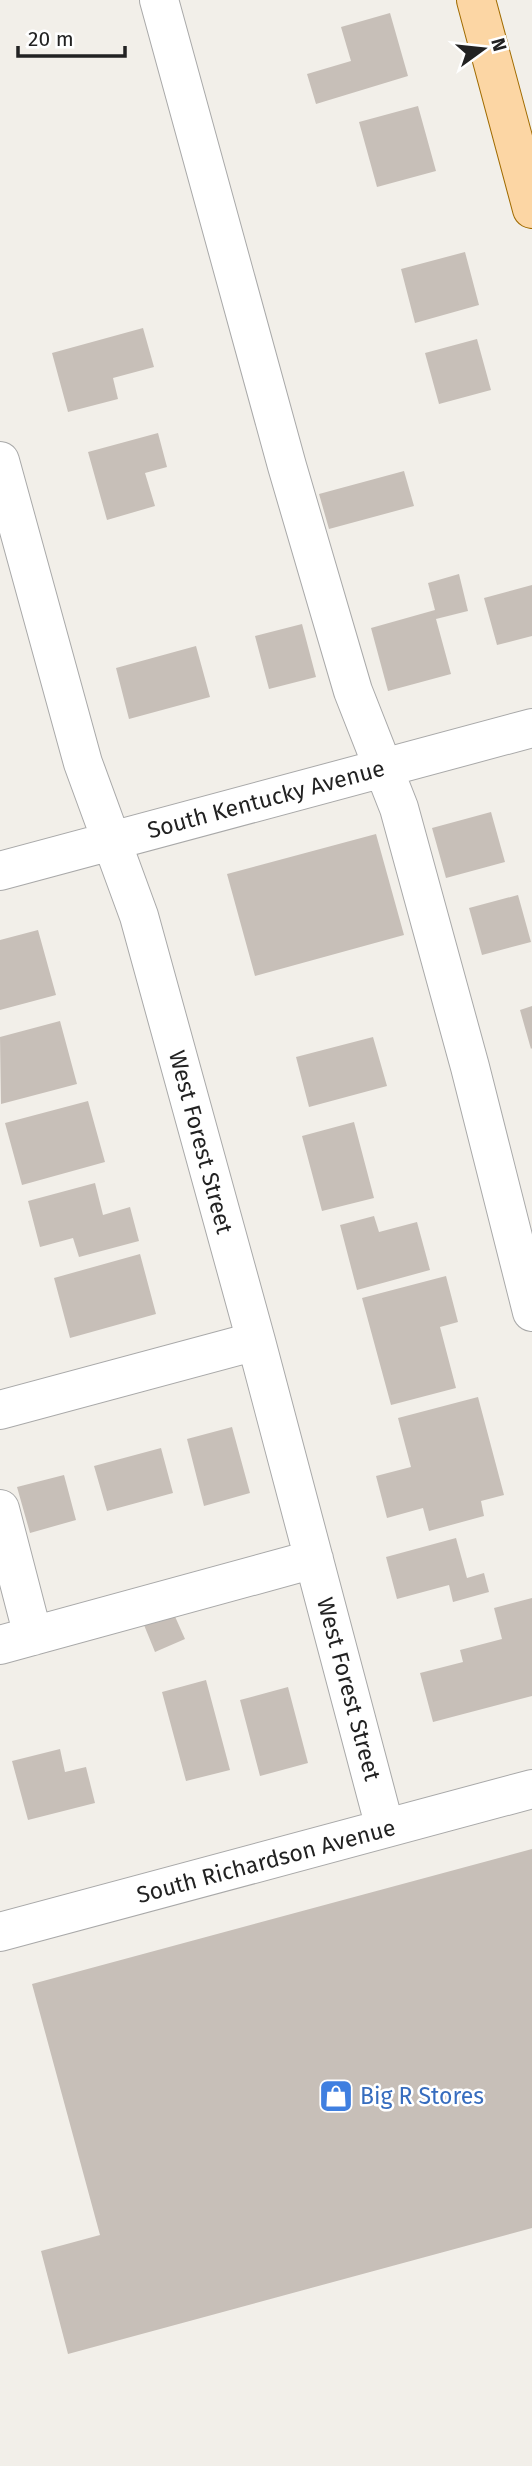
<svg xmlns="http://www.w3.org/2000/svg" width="532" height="2466" viewBox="0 0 532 2466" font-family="'Fira Sans',sans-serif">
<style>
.building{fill:#c7bfb8}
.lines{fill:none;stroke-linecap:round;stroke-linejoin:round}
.minor-casing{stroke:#a9a9a9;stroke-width:40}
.major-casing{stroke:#a06b00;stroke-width:40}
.minor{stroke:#fff;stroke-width:38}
.major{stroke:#fcd6a4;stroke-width:38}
.labels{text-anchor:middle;stroke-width:5;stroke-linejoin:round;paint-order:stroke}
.street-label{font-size:23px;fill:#222;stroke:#fff}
.shop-label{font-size:23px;fill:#366cbe;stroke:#fff;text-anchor:start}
</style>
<rect width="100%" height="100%" fill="#f2efe9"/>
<path class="building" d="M 390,13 L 408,76 L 316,104 L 307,74 L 351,61 L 341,27 Z
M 418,106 L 436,171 L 377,187 L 359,122 Z
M 465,252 L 479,305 L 415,323 L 401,269 Z
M 143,328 L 154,367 L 113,378 L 118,399 L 68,412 L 52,353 Z
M 477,339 L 491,390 L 439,404 L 425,353 Z
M 158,433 L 167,467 L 145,473 L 155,506 L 107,520 L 88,452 Z
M 404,471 L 414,506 L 329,529 L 319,494 Z
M 459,574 L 468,611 L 436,619 L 451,674 L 388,691 L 371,628 L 435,610 L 428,583 Z
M 532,585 L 532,636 L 497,645 L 484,598 Z
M 302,624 L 316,677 L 269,689 L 255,636 Z
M 196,646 L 210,697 L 129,719 L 116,668 Z
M 491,812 L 505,862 L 446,878 L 432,828 Z
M 376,834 L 404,935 L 255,976 L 227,874 Z
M 518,895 L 531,942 L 482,955 L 469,908 Z
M 38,930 L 56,995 L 0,1010 L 0,940 Z
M 532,1006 L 532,1048 L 531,1049 L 520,1010 Z
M 60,1021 L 77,1084 L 1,1104 L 0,1037 Z
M 373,1037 L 387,1086 L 309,1107 L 296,1057 Z
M 88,1101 L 105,1162 L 22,1185 L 5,1123 Z
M 354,1122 L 374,1198 L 322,1211 L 302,1136 Z
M 95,1183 L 103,1215 L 130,1207 L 139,1241 L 79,1257 L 73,1238 L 40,1247 L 28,1201 Z
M 374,1216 L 379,1232 L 417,1222 L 430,1270 L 357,1290 L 340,1225 Z
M 140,1254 L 156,1314 L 70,1338 L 54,1278 Z
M 446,1276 L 458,1322 L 440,1327 L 456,1388 L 391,1405 L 362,1298 Z
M 478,1397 L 504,1495 L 481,1501 L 484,1516 L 429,1531 L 423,1508 L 387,1518 L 376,1476 L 411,1467 L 398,1418 Z
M 232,1427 L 250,1493 L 204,1506 L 187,1439 Z
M 161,1448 L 173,1493 L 107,1511 L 94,1466 Z
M 64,1475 L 76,1520 L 30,1533 L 17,1487 Z
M 456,1538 L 467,1578 L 484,1573 L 489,1592 L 453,1602 L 449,1585 L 397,1599 L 386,1557 Z
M 532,1598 L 532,1696 L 433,1722 L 420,1673 L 463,1662 L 460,1650 L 502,1639 L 494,1608 Z
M 173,1612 L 185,1639 L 155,1652 L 144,1625 Z
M 206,1680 L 230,1770 L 186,1781 L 162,1692 Z
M 288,1687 L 308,1763 L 260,1776 L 240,1700 Z
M 60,1749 L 65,1772 L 86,1767 L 95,1803 L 28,1820 L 12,1761 Z
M 532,1849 L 532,2228 L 68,2354 L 41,2251 L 100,2235 L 32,1984 Z"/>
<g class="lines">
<g class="minor-casing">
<path id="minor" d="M 159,0 L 287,466 L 353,691 L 399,808 L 470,1067 L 532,1312
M 0,461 L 83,763 L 139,916 L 256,1341 L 385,1828
M 0,871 L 532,728
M 0,1410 L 256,1341
M 0,1509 L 33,1636
M 0,1645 L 314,1559
M 0,1932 L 532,1789"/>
</g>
<g class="major-casing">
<path id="major" d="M 476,0 L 532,209"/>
</g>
<use href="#minor" class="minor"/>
<use href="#major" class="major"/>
</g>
<defs>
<g id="shop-square" transform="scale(1.75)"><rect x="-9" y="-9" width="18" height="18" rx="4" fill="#3f7fe0" stroke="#fff"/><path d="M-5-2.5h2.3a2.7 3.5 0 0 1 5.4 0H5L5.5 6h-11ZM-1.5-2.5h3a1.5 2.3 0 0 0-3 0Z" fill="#fff"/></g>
</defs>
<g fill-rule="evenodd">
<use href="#shop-square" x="336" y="2096"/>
</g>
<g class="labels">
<g class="street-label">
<text transform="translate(266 799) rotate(-15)" y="8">South Kentucky Avenue</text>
<text transform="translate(201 1142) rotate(75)" y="8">West Forest Street</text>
<text transform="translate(349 1689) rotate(75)" y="8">West Forest Street</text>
<text transform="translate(266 1861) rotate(-15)" y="8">South Richardson Avenue</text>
</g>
<g class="shop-label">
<text x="360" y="2104">Big R Stores</text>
</g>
</g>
<g transform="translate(483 49) rotate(75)" stroke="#ffffff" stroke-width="5" paint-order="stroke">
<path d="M0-5L12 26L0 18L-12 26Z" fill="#222222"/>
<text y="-10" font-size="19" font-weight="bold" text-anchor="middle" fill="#222222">N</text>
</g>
<path d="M18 46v10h107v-10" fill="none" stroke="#222222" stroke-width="3.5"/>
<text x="28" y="46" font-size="21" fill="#222222" stroke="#ffffff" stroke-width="5" paint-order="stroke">20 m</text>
</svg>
